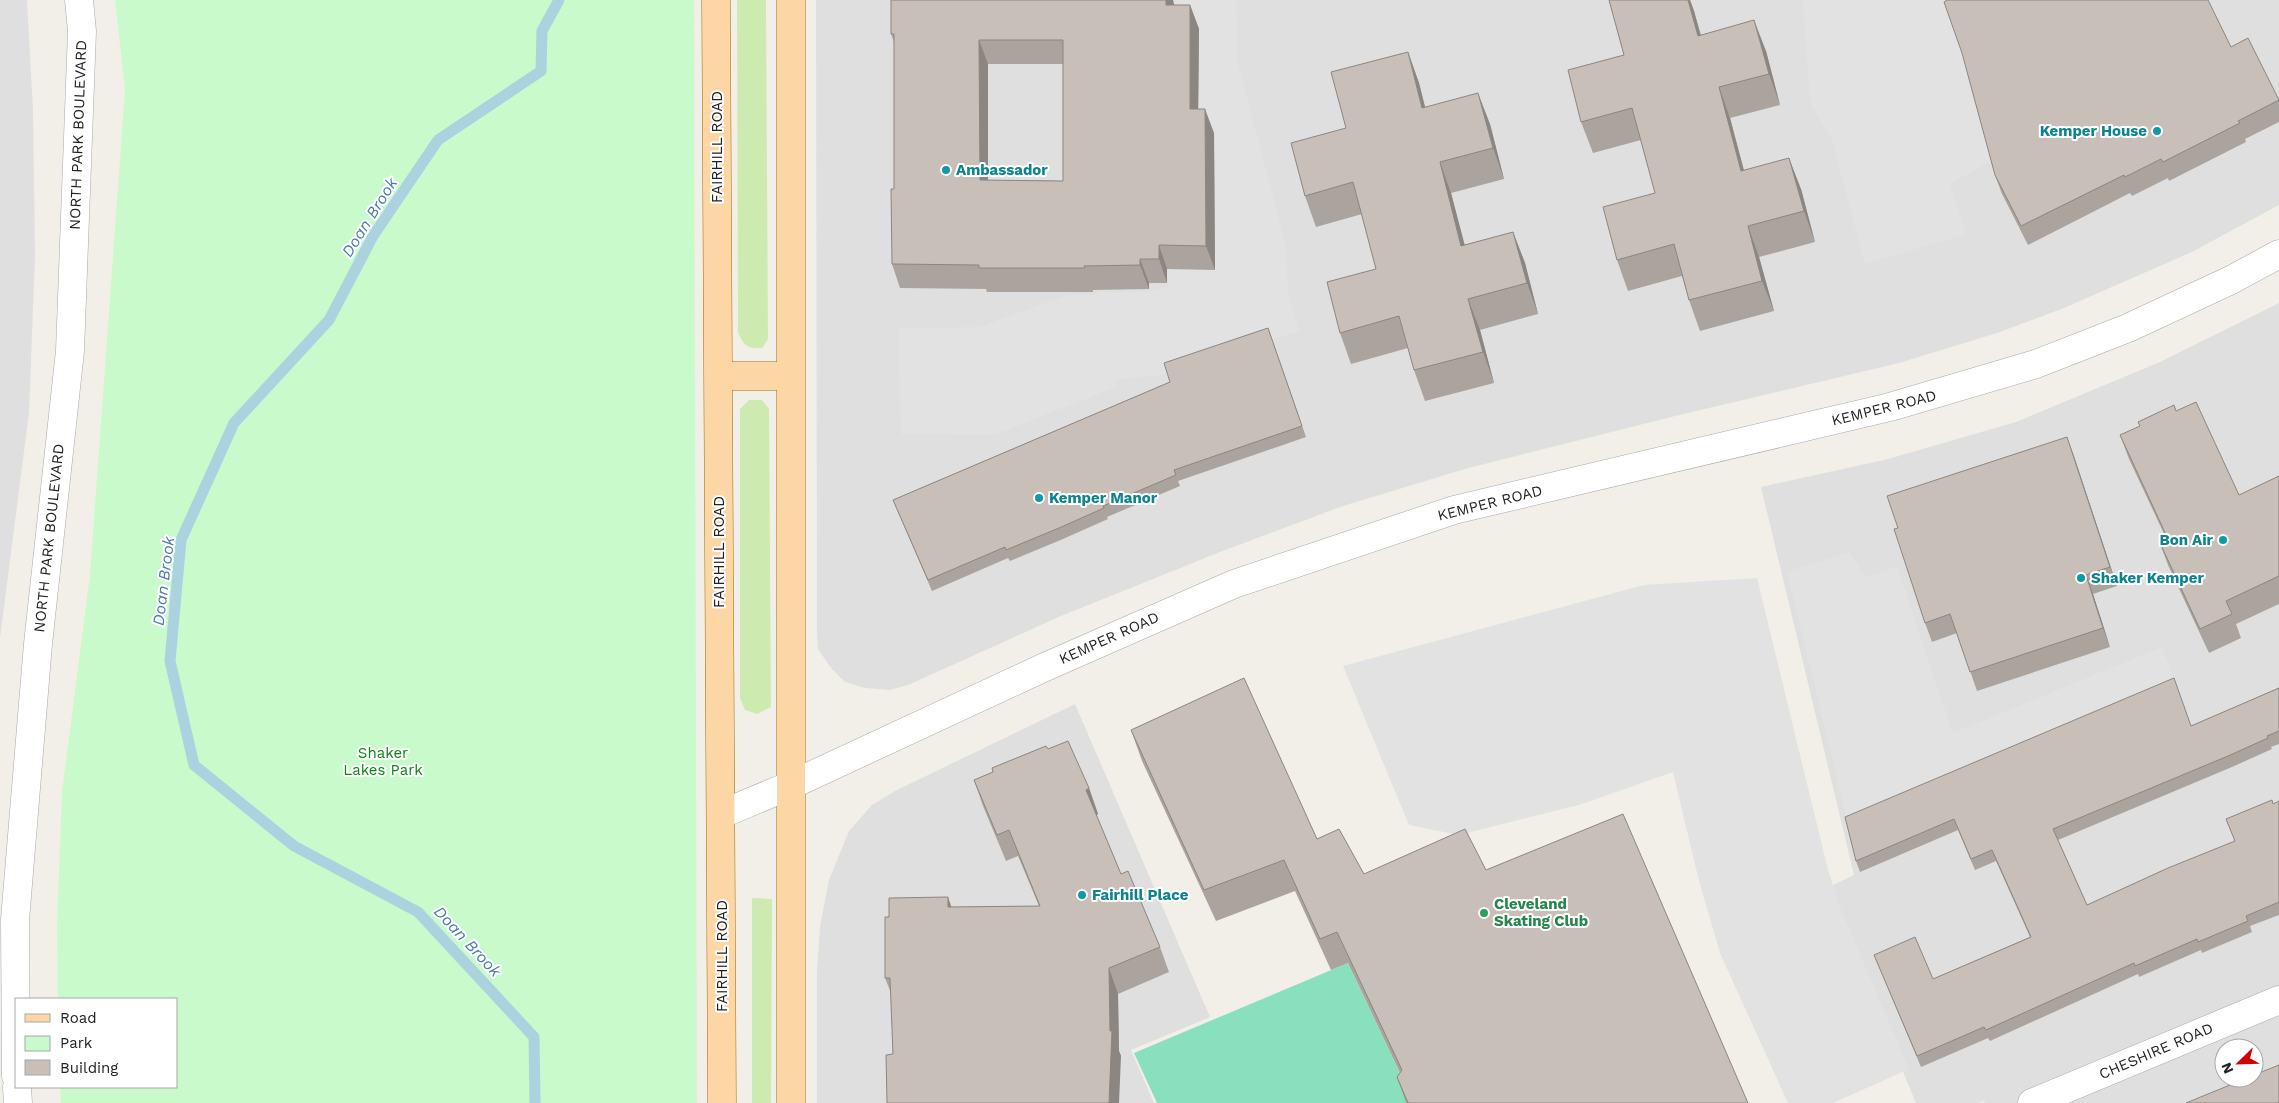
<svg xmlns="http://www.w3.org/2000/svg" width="2279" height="1103" viewBox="0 0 2279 1103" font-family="'Work Sans',sans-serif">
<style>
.residential{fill:#e0dfdf;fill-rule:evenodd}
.grass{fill:#cdebb0}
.park{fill:#c8facc}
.pitch{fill:#88e0be}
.parking{fill:#e2e2e2}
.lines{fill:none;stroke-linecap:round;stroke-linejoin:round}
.stream{stroke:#aad3df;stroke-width:11}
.minor-casing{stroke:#a9a9a9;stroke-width:29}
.major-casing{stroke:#a06b00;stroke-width:29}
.minor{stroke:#fff;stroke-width:28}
.major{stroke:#fcd6a4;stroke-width:28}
.wall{fill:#aba49e;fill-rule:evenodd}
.shaded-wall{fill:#8b8681}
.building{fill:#c7bfb8;stroke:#8b8681;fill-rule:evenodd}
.culture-dot{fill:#0f9aa8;stroke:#fff;stroke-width:2}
.leisure-dot{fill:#2e9e5b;stroke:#fff;stroke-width:2}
.labels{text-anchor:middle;stroke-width:4;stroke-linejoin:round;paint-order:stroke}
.culture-label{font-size:15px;font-weight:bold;fill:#0d838f;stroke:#fff;text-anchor:start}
.street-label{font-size:15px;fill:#222;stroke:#fff}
.park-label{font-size:15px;fill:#0c8416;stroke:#fff}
.leisure-label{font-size:15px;font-weight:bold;fill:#27864d;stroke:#fff;text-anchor:start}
.water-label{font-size:16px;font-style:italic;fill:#4a7aab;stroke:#fff}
</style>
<rect width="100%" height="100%" fill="#f2efe9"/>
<path class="residential" d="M 0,0 L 27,0 L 33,111 L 35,256 L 29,413 L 0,638 Z
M 816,0 L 2279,0 L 2279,205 L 2192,252 L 2064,308 L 1997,333 L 1899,363 L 1671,417 L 1465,469 L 1343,506 L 1220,552 L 1061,616 L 908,685 L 890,690 L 865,688 L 845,682 L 831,668 L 818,649 L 817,632 Z
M 2279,303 L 2279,1103 L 1985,1103 L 1983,1101 L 1978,1103 L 1916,1103 L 1827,888 L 1854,875 L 1761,487 L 1888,459 L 2016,422 L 2160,362 ZM 2224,1048 L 2254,1048 L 2254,1078 L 2224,1078 Z
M 1075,704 L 1210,1017 L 1131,1050 L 1154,1103 L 817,1103 L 817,970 L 820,927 L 829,880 L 849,831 L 872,805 L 895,791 Z"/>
<path class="grass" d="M 737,0 L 766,0 L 768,339 L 762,348 C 747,349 743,345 738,332 Z
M 749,400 L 762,400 L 769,409 L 771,707 L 757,714 L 745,710 L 740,698 L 740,409 Z
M 752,898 L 772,899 L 771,1103 L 752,1103 Z"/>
<path class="park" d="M 115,0 L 694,0 L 697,1103 L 61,1103 L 60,1087 L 176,1087 L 176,999 L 58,999 L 57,926 L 62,792 L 90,575 L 125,90 Z"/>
<path class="pitch" d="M 1348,963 L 1413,1101 L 1411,1103 L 1157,1103 L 1134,1053 Z"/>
<path class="parking" d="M 1175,0 L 1236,0 L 1238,63 L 1286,246 L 1288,294 L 1299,331 L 1168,374 L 1116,380 L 1118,386 L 994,435 L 901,434 L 898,328 L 980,327 L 1067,295 L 1094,295 L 1098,292 L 1151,292 L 1168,287 L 1167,205 L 1178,29 Z
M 1803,0 L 2104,0 L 1993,160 L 1950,184 L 1966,234 L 1865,264 L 1832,140 L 1810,102 Z
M 1849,552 L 1866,577 L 1897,567 L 1953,733 L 2162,647 L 2178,689 L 1849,828 L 1787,572 Z
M 1757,578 L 1828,870 L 1842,912 L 1909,1069 L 1833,1103 L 1788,1103 L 1720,953 L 1698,877 L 1673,772 L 1582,804 L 1459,835 L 1409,825 L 1343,666 L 1644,585 Z"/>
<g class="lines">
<path class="stream" d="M 535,1103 L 534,1037 L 418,912 L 294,846 L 194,765 L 170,661 L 181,540 L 234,423 L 329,320 L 373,236 L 438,140 L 541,71 L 542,31 L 559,0"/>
<g class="minor-casing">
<path id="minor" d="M 722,814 L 791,785 L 1045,667 L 1234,584 L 1454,510 L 1890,407 L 2036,364 L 2128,328 L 2231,280 L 2279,254
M 16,1076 L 15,920 L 38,644 L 70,351 L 82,31 L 79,0
M 17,1087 L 18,1103
M 2032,1103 L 2279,1000"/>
</g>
<g class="major-casing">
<path id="major" d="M 716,0 L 722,1103
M 719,376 L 791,376
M 791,1103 L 791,0"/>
</g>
<use href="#minor" class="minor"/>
<use href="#major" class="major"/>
</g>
<path class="wall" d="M 891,0 L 1173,0 L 1174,5 L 1190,5 L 1199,29 L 1198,109 L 1214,133 L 1215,270 L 1167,269 L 1167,283 L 1149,283 L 1149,289 L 1093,290 L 1093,292 L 987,292 L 986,289 L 900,288 L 892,264 L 894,189 L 894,42 L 891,34 ZM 988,64 L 1063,64 L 1063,181 L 988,180 Z
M 1609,0 L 1690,0 L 1694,11 L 1701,35 L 1766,51 L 1780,105 L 1730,118 L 1744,170 L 1801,189 L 1815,242 L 1759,257 L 1774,311 L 1700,331 L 1689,300 L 1682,276 L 1628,291 L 1617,260 L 1655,193 L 1641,140 L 1593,153 L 1581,122 L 1624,55 Z
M 2231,47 L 2279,100 L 2279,122 L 2245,139 L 2246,142 L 2169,181 L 2168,178 L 2132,196 L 2130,193 L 2028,245 L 2002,194 L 1995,175 Z
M 1408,52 L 1419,83 L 1425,107 L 1490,124 L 1504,179 L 1451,193 L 1464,245 L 1513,232 L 1525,263 L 1538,314 L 1480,330 L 1494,383 L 1425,401 L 1414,370 L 1408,348 L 1351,364 L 1340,333 L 1376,269 L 1362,214 L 1316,227 L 1305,196 Z
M 1268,328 L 1306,437 L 1178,481 L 1180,486 L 1107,517 L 1108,519 L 1063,539 L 1010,561 L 1008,558 L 932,591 L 893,500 L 1170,382 Z
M 2176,411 L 2239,495 L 2279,476 L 2279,604 L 2236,624 L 2241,638 L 2209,653 L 2168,565 L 2159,541 L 2166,538 L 2129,459 L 2120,435 Z
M 2067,437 L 2117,586 L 2093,594 L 2110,647 L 1977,691 L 1957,633 L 1932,642 L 1925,623 L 1898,528 Z
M 2279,688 L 2279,744 L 2271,747 L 2272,749 L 2232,767 L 2058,840 L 2087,905 L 2235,841 L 2226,819 L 2273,804 L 2279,801 L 2279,915 L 2250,926 L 2252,932 L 2202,953 L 2201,950 L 2139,977 L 2138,974 L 1990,1041 L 1988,1038 L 1921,1067 L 1874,955 L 1933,979 L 2030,937 L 1996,861 L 1975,870 L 1958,830 L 1860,872 L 1856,861 L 1845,817 L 2191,726 Z
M 1131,730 L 1317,839 L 1364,874 L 1486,870 L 1748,1103 L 1406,1103 L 1397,1077 L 1400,1073 L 1348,963 L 1331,970 L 1295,891 L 1216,921 L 1142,761 Z
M 1048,749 L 1089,788 L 1098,814 L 1096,815 L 1121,874 L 1160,947 L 1169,972 L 1118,994 L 1119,1051 L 1121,1056 L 893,1054 L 891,993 L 885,978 L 889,917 L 951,907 L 1039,906 L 1018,856 L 1006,861 L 983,806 L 974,780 Z"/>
<path class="shaded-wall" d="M 1164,0 L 1173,0 L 1174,5 L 1175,29 Z
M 1688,0 L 1690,0 L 1694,11 L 1709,67 L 1698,36 Z
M 1190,5 L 1199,29 L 1198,133 L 1190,109 Z
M 1754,20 L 1766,51 L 1780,105 L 1769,74 Z
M 979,40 L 988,64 L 988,204 L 980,180 Z
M 1408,52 L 1419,83 L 1433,139 L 1422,108 Z
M 1719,87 L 1730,118 L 1752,202 L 1741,171 Z
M 1478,93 L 1490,124 L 1504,179 L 1493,148 Z
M 1205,109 L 1214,133 L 1215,270 L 1206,246 Z
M 1789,158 L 1801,189 L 1815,242 L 1804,211 Z
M 1440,162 L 1451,193 L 1473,276 L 1461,246 Z
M 1748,226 L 1759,257 L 1774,311 L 1762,281 Z
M 1513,232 L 1525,263 L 1538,314 L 1527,283 Z
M 1159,245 L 1167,269 L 1167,283 L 1159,259 Z
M 1140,259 L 1149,283 L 1149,289 L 1140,265 Z
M 1468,299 L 1480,330 L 1494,383 L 1483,352 Z
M 2067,437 L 2074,456 L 2117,586 L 2110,567 Z
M 2086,575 L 2093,594 L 2110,647 L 2103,628 Z
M 1089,788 L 1098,814 L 1095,816 L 1086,790 Z
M 948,897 L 957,923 L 948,907 Z
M 1109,968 L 1118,994 L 1119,1051 L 1121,1056 L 1119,1103 L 1109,1103 L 1110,1031 Z"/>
<path class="building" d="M 891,0 L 1166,0 L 1166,5 L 1190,5 L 1190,109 L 1205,109 L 1206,246 L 1159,245 L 1159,259 L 1140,259 L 1140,265 L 1084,266 L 1085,268 L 979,268 L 979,265 L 892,264 L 891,189 L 894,189 L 894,34 L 891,34 ZM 979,40 L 1063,40 L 1063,181 L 980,180 Z
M 1609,0 L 1688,0 L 1698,36 L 1754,20 L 1769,74 L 1719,87 L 1741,171 L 1789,158 L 1804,211 L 1748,226 L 1762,281 L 1689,300 L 1674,244 L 1617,260 L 1603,207 L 1655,193 L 1632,108 L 1581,122 L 1568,70 L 1624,55 Z
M 1947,0 L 2208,0 L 2231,47 L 2248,38 L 2279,100 L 2238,121 L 2240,123 L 2163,162 L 2161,159 L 2125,177 L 2124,175 L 2021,226 L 1995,175 L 1962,53 L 1944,2 Z
M 1408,52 L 1422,108 L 1478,93 L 1493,148 L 1440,162 L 1461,246 L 1513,232 L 1527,283 L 1468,299 L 1483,352 L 1414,370 L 1399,316 L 1340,333 L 1327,282 L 1376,269 L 1353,182 L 1305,196 L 1291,143 L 1346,128 L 1331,72 Z
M 1268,328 L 1302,426 L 1174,470 L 1176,475 L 1103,506 L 1104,508 L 1059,528 L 1006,550 L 1005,547 L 928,580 L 893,500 L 1170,382 L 1164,363 Z
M 2196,402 L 2239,495 L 2279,476 L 2279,576 L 2226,601 L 2232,614 L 2200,629 L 2159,541 L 2167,537 L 2120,435 L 2140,426 L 2138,422 L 2174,405 L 2176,411 Z
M 2067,437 L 2110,567 L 2086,575 L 2103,628 L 1970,672 L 1950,614 L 1925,623 L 1894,529 L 1898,528 L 1887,496 Z
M 1244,678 L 1317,839 L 1339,829 L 1364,874 L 1465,829 L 1486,870 L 1623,814 L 1748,1103 L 1408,1103 L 1397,1077 L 1402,1070 L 1337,932 L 1320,939 L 1284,860 L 1204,890 L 1131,730 Z
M 2174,678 L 2191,726 L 2279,688 L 2279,731 L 2267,736 L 2268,738 L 2228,756 L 2053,829 L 2087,905 L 2168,868 L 2235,841 L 2226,819 L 2272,800 L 2273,804 L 2279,801 L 2279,902 L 2246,916 L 2248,921 L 2198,942 L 2197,939 L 2135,966 L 2134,963 L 1986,1030 L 1984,1027 L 1917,1056 L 1874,955 L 1915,937 L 1933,979 L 2031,937 L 1992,850 L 1971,859 L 1954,819 L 1856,861 L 1845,817 Z
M 1068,741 L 1089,788 L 1086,790 L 1121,874 L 1128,871 L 1160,947 L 1109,968 L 1110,1031 L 1112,1031 L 1109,1103 L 887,1103 L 886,1055 L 893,1054 L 890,978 L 885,978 L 885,917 L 889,917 L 889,898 L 948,897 L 948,907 L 1040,906 L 1009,830 L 997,835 L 974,780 L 993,772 L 992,768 L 1046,746 L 1048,749 Z
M 2279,1065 L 2279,1103 L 2186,1103 L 2247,1078 L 2254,1078 L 2254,1075 Z"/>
<g class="culture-dot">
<circle cx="2157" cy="131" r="5"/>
<circle cx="946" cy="170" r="5"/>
<circle cx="1039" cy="498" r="5"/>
<circle cx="2223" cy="540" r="5"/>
<circle cx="2081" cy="578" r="5"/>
<circle cx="1082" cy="895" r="5"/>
</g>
<circle class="leisure-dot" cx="1484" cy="913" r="5"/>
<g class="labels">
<g class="culture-label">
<text x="2147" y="136" text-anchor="end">Kemper House</text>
<text x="956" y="175">Ambassador</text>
<text x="1049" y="503">Kemper Manor</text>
<text x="2213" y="545" text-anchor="end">Bon Air</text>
<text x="2091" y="583">Shaker Kemper</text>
<text x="1092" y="900">Fairhill Place</text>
</g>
<g class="street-label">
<text transform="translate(78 135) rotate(-88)" y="5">NORTH PARK BOULEVARD</text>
<text transform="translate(717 147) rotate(-90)" y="5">FAIRHILL ROAD</text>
<text transform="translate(1884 408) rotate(-14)" y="5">KEMPER ROAD</text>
<text transform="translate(1490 503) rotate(-14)" y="5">KEMPER ROAD</text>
<text transform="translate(49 538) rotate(-84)" y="5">NORTH PARK BOULEVARD</text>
<text transform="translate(719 552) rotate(-90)" y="5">FAIRHILL ROAD</text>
<text transform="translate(1109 638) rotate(-24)" y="5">KEMPER ROAD</text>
<text transform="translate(722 956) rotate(-90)" y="5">FAIRHILL ROAD</text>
<text transform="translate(2156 1051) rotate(-23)" y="5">CHESHIRE ROAD</text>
</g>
<g class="park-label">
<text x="383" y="758">Shaker<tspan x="383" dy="17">Lakes Park</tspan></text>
</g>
<g class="leisure-label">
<text x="1494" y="909">Cleveland<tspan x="1494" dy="17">Skating Club</tspan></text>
</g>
<g class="water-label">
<text transform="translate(369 217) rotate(-58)" y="6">Doan Brook</text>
<text transform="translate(163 581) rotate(-83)" y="6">Doan Brook</text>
<text transform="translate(468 941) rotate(47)" y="6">Doan Brook</text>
</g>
</g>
<rect x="15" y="998" width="162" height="90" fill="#ffffff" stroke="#a7a7a7"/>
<rect x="25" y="1014" width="25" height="8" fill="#fcd6a4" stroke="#a7a7a7"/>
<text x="60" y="1023" font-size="15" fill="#222222">Road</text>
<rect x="25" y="1036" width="25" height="15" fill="#c8facc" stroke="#a7a7a7"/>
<text x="60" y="1048" font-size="15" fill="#222222">Park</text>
<rect x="25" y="1060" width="25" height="15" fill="#c7bfb8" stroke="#a7a7a7"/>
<text x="60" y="1073" font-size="15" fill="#222222">Building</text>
<g transform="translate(2239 1063) rotate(247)"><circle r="24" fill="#ffffff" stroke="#a7a7a7"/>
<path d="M0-4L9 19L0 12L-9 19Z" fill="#d40000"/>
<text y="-8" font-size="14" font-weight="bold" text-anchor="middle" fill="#222222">N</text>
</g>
</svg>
